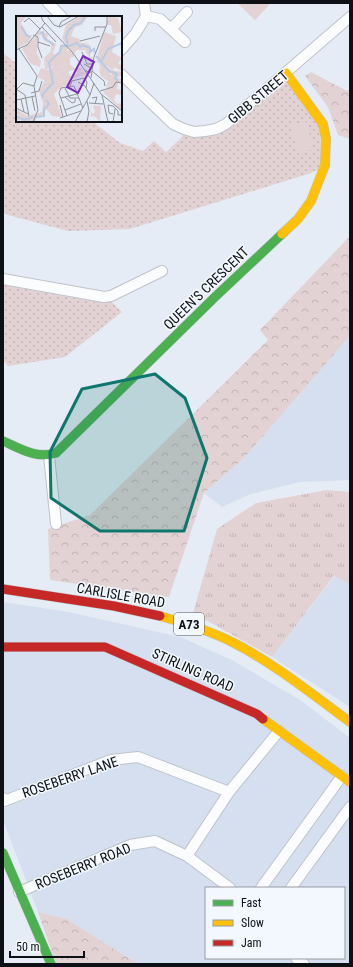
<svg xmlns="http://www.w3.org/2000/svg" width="353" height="967" viewBox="0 0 353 967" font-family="'Roboto Condensed',sans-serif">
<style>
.built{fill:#d5dfef;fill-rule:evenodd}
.grass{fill:url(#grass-tufts)}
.forest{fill:url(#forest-crowns)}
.park{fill:url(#park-dots)}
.garden{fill:#e2d2d4}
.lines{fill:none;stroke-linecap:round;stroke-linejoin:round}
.street-casing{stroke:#bec3ca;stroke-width:12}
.fast-casing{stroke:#bec3ca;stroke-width:10}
.slow-casing{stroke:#bec3ca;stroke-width:10}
.jam-casing{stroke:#bec3ca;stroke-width:10}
.street{stroke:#fbfcfe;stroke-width:10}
.fast{stroke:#4caf50;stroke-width:9}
.slow{stroke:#ffc107;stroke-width:9}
.jam{stroke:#c62828;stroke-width:9}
.marked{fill:#0f766e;fill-opacity:0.2;stroke:#0f766e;stroke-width:3;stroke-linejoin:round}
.labels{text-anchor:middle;stroke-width:3;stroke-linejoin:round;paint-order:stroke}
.shield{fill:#f3f8fe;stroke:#52565c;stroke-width:1}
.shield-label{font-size:13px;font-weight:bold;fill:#0d1116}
.street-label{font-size:14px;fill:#0d1116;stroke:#f3f8fe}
.inset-river{fill:none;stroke:#b8cbe4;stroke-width:2}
.inset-road{fill:none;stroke:#8f949c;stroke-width:1}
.view{fill:#7b2cbf;fill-opacity:0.15;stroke:#7b2cbf;stroke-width:2}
.inset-edge{fill:none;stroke:#0d1116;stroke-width:2}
</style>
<defs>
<pattern id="grass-tufts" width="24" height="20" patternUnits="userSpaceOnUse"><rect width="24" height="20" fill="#e2d2d4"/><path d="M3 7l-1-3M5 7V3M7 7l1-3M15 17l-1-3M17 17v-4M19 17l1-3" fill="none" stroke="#c1b3b5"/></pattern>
<pattern id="forest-crowns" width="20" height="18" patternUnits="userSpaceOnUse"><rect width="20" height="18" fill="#e2d2d4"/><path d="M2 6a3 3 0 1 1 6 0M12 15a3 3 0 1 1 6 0" fill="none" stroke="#c1b3b5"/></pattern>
<pattern id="park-dots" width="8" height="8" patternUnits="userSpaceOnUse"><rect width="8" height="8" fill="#e2d2d4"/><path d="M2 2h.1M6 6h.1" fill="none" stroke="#c1b3b5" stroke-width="1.8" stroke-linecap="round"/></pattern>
</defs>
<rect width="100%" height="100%" fill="#e6ecf5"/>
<path class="built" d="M 350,336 L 350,480 L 300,482 L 251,494 L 222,507 L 204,493 L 244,458 Z
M 335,576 L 350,584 L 350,707 L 272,657 Z
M 3,602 L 69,612 L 180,637 L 232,660 L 300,700 L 350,738 L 350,964 L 138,964 L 67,919 L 38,912 L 3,820 ZM 206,888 L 344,888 L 344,958 L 206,958 Z"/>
<path class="grass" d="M 327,490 L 350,492 L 350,584 L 334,576 L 272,657 L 193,613 L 217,529 L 256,503 Z"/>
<path class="forest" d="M 311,72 L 347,91 L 350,89 L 350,139 L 338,135 L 328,107 L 305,76 Z
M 350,236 L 350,336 L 244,458 L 204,493 L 169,597 L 50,580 L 48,529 L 90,515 L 268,340 L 260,330 Z
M 38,912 L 67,919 L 138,964 L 56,964 Z"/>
<path class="park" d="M 3,53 L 17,64 L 17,121 L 92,121 L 120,143 L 143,151 L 154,141 L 166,152 L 181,138 L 185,132 L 205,133 L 286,77 L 320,126 L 322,168 L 308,174 L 130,229 L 68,231 L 8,215 L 3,212 Z
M 4,285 L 97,302 L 111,301 L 122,312 L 65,357 L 8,366 L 3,360 L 3,291 Z"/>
<path class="garden" d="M 237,3 L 271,3 L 255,20 Z
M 306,121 L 314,149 L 298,154 L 290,126 Z"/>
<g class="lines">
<g class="street-casing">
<path id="street" d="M 48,3 L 62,17
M 146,16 L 160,19 L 185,42
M 171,29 L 187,12
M 121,50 L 136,33 L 146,16 L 144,3
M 121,74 L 173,124 L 184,129 L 194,132 L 205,131 L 216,129 L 226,124 L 350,17
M 3,279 L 104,297 L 111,296 L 162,271
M 49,456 L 56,524
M 3,798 L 4,801 L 111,760 L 138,757 L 229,792
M 187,856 L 229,792 L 279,731
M 261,888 L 342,776
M 291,888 L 350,807
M 19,892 L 130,845 L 155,841 L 187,856 L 230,888
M 296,958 L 304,964"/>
</g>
<g class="fast-casing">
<path id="fast" d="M 3,441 C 21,449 36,459 56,453 L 216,296 L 282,234
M 3,853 L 51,964"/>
</g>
<g class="slow-casing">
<path id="slow" d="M 282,234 L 298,219 L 311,201 L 325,165 L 326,139 L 323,124 L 286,73
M 160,616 C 185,623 211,631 234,643 C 275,664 313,695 350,722
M 263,719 L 350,782"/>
</g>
<g class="jam-casing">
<path id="jam" d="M 3,589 L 114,606 L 160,616
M 3,647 L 105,647 L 257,714 L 263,719"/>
</g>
<use href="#street" class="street"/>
<use href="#fast" class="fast"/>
<use href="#slow" class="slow"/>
<use href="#jam" class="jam"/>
</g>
<path class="marked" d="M 155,374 L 185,398 L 207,458 L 184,531 L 100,531 L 51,498 L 50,452 L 82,389 Z"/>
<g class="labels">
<rect class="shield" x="174" y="613" width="30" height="22" rx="3"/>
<g class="shield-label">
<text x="189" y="629">A73</text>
</g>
<g class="street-label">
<text transform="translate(258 97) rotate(-40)" y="5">GIBB STREET</text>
<text transform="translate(206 288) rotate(-44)" y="5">QUEEN'S CRESCENT</text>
<text transform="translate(121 595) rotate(10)" y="5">CARLISLE ROAD</text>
<text transform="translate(193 670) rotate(24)" y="5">STIRLING ROAD</text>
<text transform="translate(70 777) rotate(-19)" y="5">ROSEBERRY LANE</text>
<text transform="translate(83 866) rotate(-22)" y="5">ROSEBERRY ROAD</text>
</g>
</g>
<g transform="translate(16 16)">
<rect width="106" height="106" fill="#e6ecf5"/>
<path d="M 92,0 L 102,2 L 106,16 L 97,18 L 95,9 L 91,9 ZM 88,16 L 100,20 L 96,36 L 106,42 L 102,47 L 106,50 L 106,56 L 99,51 L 96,54 L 81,42 ZM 49,28 L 48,36 L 54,34 L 59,40 L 54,42 L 54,48 L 58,52 L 65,52 L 66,54 L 63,57 L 56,54 L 52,56 L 55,61 L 40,67 L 43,61 L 39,57 L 50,54 L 43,49 L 39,53 L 35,50 L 38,39 L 44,35 L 44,29 ZM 15,35 L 18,38 L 20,36 L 25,45 L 24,51 L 15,48 L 9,39 L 11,41 ZM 25,52 L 32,54 L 32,69 L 29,64 L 21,61 ZM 83,53 L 98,60 L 102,67 L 101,73 L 106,74 L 105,79 L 100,78 L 98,84 L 101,88 L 106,87 L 106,95 L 87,76 L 93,72 L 90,71 L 92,65 L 85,60 Z" fill="#e2d2d4"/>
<path d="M 65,0 L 72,0 L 66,9 L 59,11 L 55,20 L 65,24 L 64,27 L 69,27 L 74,29 L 75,33 L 78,32 L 74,38 L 74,41 L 77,41 L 76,47 L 69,34 L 61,34 L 58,38 L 46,23 L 50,9 ZM 23,15 L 32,18 L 31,23 L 40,28 L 37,37 L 39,39 L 47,35 L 45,29 L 49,28 L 52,33 L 32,53 L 29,53 L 28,42 L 35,35 L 35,28 L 29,25 L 25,19 L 19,20 ZM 21,20 L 21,36 L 18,38 L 15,35 L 11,41 L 6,33 ZM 82,44 L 95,54 L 106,56 L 106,59 L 101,62 L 106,63 L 106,66 L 98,66 L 96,58 L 94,57 L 93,60 L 85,55 L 83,47 L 78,45 ZM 43,49 L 50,54 L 39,57 L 43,61 L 41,67 L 67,55 L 70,58 L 53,64 L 54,69 L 45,71 L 38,78 L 46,101 L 36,100 L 30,93 L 26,101 L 20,102 L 20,106 L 0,104 L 0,99 L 8,104 L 0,97 L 2,94 L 11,100 L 26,96 L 27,87 L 23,75 L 29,65 L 21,61 L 29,64 L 32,69 L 32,54 Z" fill="#e2d2d4"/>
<path d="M 0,0 L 11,0 L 5,7 L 12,19 L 16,19 L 13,26 L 0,33 ZM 78,89 L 85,90 L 84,105 L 78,100 L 74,101 L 76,97 L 74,95 L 78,98 L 79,93 L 77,92 Z" fill="#e2d2d4"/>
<path class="inset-river" d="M 5,10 L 10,19 L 14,21M 24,17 L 27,16 L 28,22 L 38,29M 53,30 L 61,27 L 64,31 L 66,29 L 74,32 L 74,36 L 78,33 L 79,37M 80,40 L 93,55 L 101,58 L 99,62 L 102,65M 85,46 L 92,33 L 106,27M 27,82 L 26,79 L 37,67 L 33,46 L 44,36 L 45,30 L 52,30 L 50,21 L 52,15 L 58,9 L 65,7 L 69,0M 0,100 L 8,104 L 17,101M 19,101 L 28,100 L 28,93 L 33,88 L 30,84"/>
<path class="inset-road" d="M 25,0 L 27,5 L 57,37 L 85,78 L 106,95M 31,0 L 38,9 L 44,11 L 63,0M 8,6 L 13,2 L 24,13M 26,11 L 40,26M 43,11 L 45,6 L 56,0M 79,15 L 79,11 L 90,11M 17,19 L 22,21 L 22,31 L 26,42M 64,25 L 84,20M 22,26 L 34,30M 3,33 L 21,60 L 18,70 L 22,94 L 17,106M 0,34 L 11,29 L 29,7M 66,36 L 71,48 L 77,48M 68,48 L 75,52 L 74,57 L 69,54M 76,55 L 88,65 L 89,70M 75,62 L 78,41 L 91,8 L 91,0M 62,66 L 69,70 L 74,79M 54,70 L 56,65 L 68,62 L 71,66 L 70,72M 49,72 L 54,82 L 63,82M 0,73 L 9,79 L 13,100M 0,74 L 7,67 L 18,70M 84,75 L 97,71 L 100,66 L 106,67M 15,77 L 23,75 L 26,65M 86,79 L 92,106M 16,81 L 19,95M 49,81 L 56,87 L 59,86 L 59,83M 45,82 L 61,78M 76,82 L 81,81 L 79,88M 5,83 L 8,96M 0,84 L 19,80M 71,85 L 73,95 L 71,106M 73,87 L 87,88M 44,89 L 47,101M 0,92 L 12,98M 49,94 L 65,88M 97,98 L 93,97 L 92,89 L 97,90 L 102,95 L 102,99 L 106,99M 51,100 L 43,77 L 45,72 L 58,70 L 67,92M 44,102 L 65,95M 59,106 L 74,79 L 78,67M 97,106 L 99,93"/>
<path class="view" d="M 67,40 L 78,46 L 62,77 L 51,71 Z"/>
<rect width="106" height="106" class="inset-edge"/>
</g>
<rect width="353" height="967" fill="none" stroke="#0d1116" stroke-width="8"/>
<rect x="205" y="887" width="140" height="72" fill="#f3f8fe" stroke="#979ca1"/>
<rect x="213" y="900" width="20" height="6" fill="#4caf50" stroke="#979ca1"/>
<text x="241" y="907" font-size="12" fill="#0d1116">Fast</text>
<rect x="213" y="920" width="20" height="6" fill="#ffc107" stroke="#979ca1"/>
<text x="241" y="927" font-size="12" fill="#0d1116">Slow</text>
<rect x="213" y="940" width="20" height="6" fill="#c62828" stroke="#979ca1"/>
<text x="241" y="947" font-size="12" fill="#0d1116">Jam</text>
<path d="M10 951v6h74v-6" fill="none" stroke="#0d1116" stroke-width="2"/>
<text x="16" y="951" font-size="12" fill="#0d1116" stroke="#f3f8fe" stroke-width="3" paint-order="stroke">50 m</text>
</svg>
